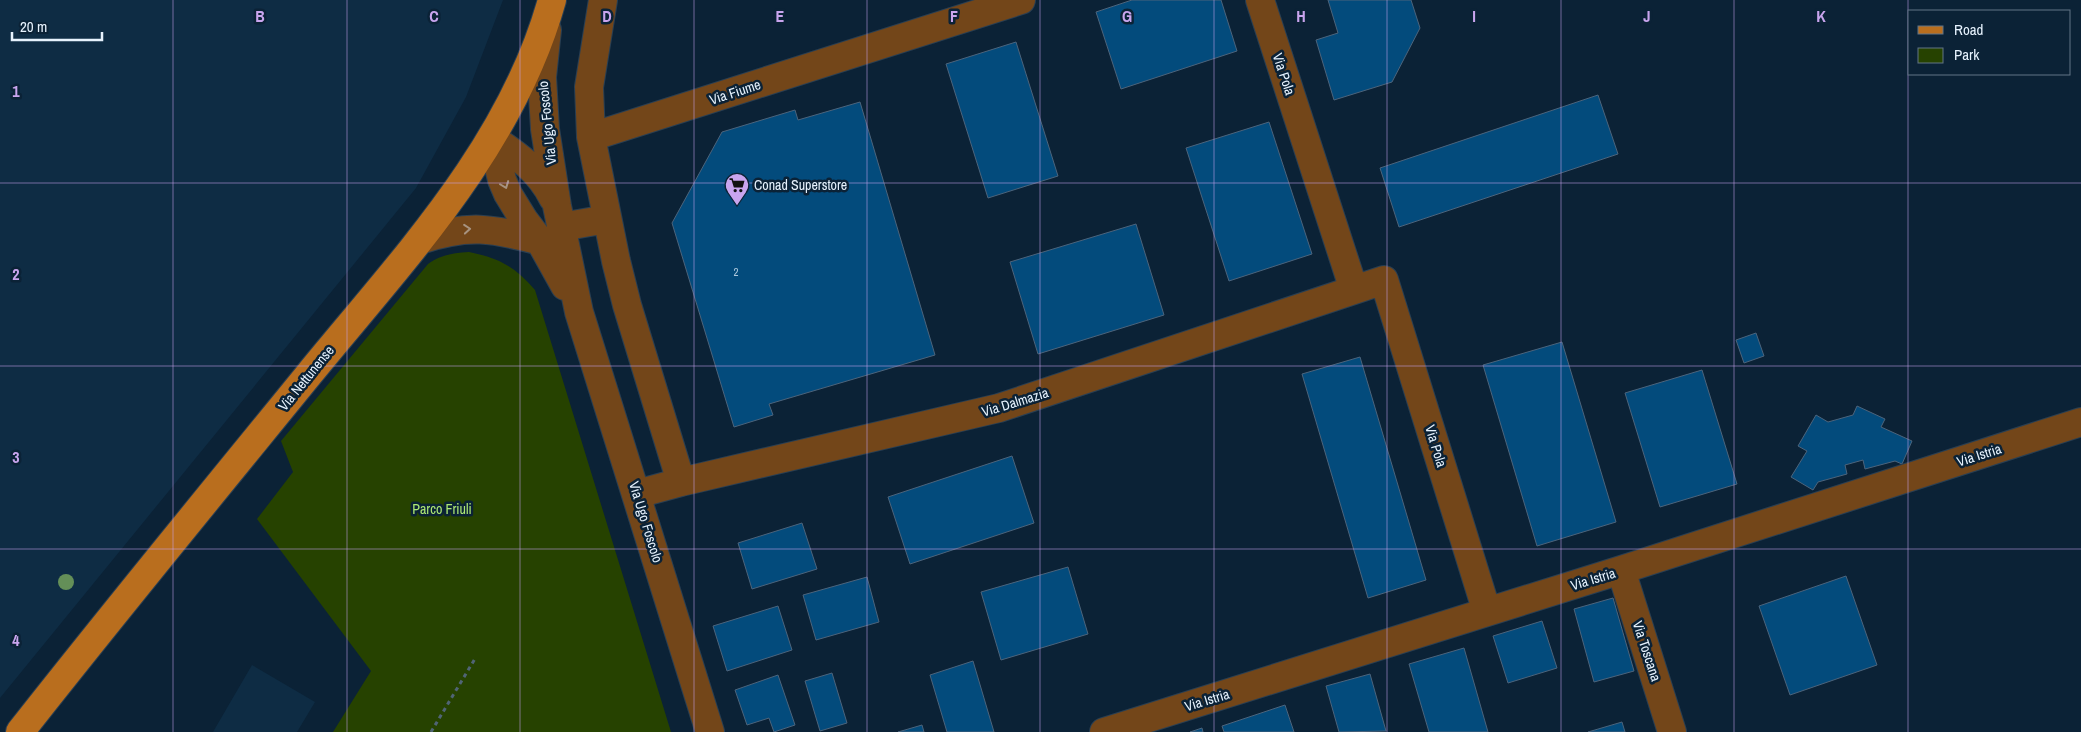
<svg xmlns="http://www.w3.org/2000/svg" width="2081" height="732" viewBox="0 0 2081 732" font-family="'Archivo Narrow',sans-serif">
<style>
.built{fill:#0e2c44}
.green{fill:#264200}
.building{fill:#034b7c;stroke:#4c647c}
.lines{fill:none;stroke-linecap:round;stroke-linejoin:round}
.minor-casing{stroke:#2a3f52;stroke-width:30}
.major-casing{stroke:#2a3f52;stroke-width:30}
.path{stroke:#506475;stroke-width:3;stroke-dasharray:4 4;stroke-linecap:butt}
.minor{stroke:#734619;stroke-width:28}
.major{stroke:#b96e1e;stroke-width:28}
.tree{fill:#648f58}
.oneway{stroke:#a79380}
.grid{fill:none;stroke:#c9a5ee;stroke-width:1;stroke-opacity:0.55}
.labels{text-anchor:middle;stroke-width:5;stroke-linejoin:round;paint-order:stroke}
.number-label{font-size:11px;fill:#adc8dd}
.street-label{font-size:14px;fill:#e6f2fd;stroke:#0b2236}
.poi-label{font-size:14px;fill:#e6f2fd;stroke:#0b2236;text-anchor:start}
.park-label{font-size:14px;fill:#ade874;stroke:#0b2236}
.grid-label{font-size:16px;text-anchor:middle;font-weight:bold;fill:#c9a5ee;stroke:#0b2236;stroke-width:5;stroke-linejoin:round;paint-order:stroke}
</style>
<rect width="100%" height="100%" fill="#0b2236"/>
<path class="built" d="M 0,0 L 503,0 L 466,97 L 416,188 L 0,698 Z
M 252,665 L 315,702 L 297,732 L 213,732 Z"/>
<path class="green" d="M 469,252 C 499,258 514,266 535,290 L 671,732 L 333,732 L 371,671 L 257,519 L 293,472 L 281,441 L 428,264 C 441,255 452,253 469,252 Z"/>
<path class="building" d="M 1132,0 L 1221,0 L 1237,51 L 1121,89 L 1096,12 Z
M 1328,0 L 1411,0 L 1420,28 L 1392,82 L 1334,100 L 1316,40 L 1338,33 Z
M 1016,42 L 1058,176 L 988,198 L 946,64 Z
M 1598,95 L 1618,154 L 1399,227 L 1380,168 Z
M 860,102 L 935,355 L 769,404 L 773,415 L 734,427 L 672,223 L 722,132 L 795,110 L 798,120 Z
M 1269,122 L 1312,254 L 1229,281 L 1186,148 Z
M 1136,224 L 1164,315 L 1038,354 L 1010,262 Z
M 1756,333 L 1764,356 L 1744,363 L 1736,340 Z
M 1562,342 L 1616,522 L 1537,546 L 1483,365 Z
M 1360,357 L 1426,580 L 1368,598 L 1302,374 Z
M 1702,370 L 1737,484 L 1660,507 L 1625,393 Z
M 1857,406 L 1885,419 L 1881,427 L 1912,441 L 1902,464 L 1895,461 L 1865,469 L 1863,460 L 1845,465 L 1847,474 L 1818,482 L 1813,490 L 1791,477 L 1807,451 L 1798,446 L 1816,415 L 1828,422 L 1853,415 Z
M 1012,456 L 1034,523 L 910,564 L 888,497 Z
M 802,523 L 817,569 L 752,589 L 738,543 Z
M 1068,567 L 1088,634 L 1001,660 L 981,592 Z
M 1846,576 L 1877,665 L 1790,695 L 1759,606 Z
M 867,577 L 879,622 L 816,640 L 803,595 Z
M 1613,598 L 1634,671 L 1594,682 L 1574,609 Z
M 778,606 L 792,650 L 727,671 L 713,626 Z
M 1542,621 L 1557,668 L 1508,683 L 1493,636 Z
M 1464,648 L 1488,732 L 1429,732 L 1409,664 Z
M 973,661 L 994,732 L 947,732 L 930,675 Z
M 832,673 L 847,723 L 820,731 L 805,681 Z
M 1370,674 L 1386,731 L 1339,732 L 1326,686 Z
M 778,675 L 795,725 L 774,732 L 769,718 L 747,725 L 735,690 Z
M 1285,705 L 1294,732 L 1224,732 L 1222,726 Z
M 1622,722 L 1625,732 L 1588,732 Z
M 922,725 L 924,732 L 898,732 Z
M 1202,728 L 1203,732 L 1190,732 Z"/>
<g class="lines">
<g class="minor-casing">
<path id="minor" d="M 1260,0 L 1354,290
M 547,30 L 542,77 L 545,129 L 557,206 L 579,312 L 710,732
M 591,137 L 589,87 L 603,0
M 492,138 L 502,180 L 508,194 L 524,220 L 540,241 L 565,286
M 492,138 C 517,155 540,171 553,198
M 561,227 L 607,219
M 420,240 C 468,224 492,228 540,241
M 681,482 L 627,305 L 616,261 L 591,137 L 1021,0
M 637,494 L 681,482 L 999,408 L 1384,280 L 1487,612
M 1621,570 L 1672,732
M 1104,732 L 1621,570 L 2081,422"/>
</g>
<g class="major-casing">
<path id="major" d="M 20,732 C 115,611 213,492 310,373 C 404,258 511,147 552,0"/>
</g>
<path class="path" d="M 431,732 L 476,657"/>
<use href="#minor" class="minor"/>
<use href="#major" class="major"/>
</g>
<circle class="tree" cx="66" cy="582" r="8"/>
<defs><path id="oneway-chevron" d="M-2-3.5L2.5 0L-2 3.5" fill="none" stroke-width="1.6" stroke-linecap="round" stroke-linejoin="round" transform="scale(1.25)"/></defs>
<g class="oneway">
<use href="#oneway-chevron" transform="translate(505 185) rotate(69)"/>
<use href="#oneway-chevron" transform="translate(467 229) rotate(-5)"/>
</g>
<path class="grid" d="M 173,0 L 173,732M 347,0 L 347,732M 520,0 L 520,732M 694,0 L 694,732M 867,0 L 867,732M 1040,0 L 1040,732M 1214,0 L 1214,732M 1387,0 L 1387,732M 1561,0 L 1561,732M 1734,0 L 1734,732M 1908,0 L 1908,732M 0,183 L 2081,183M 0,366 L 2081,366M 0,549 L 2081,549"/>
<defs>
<g id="supermarket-pin" transform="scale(1.25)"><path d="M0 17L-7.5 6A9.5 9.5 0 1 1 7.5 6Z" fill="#c9a5ee" stroke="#0b2236"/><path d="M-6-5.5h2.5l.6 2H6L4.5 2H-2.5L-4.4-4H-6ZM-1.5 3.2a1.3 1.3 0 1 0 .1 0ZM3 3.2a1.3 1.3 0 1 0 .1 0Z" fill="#111"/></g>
</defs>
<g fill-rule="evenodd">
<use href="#supermarket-pin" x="737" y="185"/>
</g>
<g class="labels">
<g class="number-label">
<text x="736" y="276">2</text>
</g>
<g class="street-label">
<text transform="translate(1284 74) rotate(72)" y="5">Via Pola</text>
<text transform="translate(735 92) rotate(-18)" y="5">Via Fiume</text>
<text transform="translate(547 123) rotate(-96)" y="5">Via Ugo Foscolo</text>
<text transform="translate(306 378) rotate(-51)" y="5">Via Nettunense</text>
<text transform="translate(1015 402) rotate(-17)" y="5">Via Dalmazia</text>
<text transform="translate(1436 446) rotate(73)" y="5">Via Pola</text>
<text transform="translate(1979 455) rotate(-18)" y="5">Via Istria</text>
<text transform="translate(646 522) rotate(73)" y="5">Via Ugo Foscolo</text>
<text transform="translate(1593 579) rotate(-17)" y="5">Via Istria</text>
<text transform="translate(1647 651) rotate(72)" y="5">Via Toscana</text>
<text transform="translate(1207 700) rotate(-17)" y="5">Via Istria</text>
</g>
<g class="poi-label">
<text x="754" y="190">Conad Superstore</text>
</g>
<g class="park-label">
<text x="442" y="514">Parco Friuli</text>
</g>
</g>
<g class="grid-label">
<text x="260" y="22">B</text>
<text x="434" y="22">C</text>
<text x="607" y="22">D</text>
<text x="780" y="22">E</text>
<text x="954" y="22">F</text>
<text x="1127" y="22">G</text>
<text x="1301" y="22">H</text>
<text x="1474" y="22">I</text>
<text x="1647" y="22">J</text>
<text x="1821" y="22">K</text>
<text x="16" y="97">1</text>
<text x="16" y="280">2</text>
<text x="16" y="463">3</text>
<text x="16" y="646">4</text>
</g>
<rect x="1908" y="10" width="162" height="65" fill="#0b2236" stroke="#637586"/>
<rect x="1918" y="26" width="25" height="8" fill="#b96e1e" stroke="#637586"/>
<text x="1954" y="35" font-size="15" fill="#e6f2fd">Road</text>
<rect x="1918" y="48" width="25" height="15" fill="#264200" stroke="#637586"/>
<text x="1954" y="60" font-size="15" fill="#e6f2fd">Park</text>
<path d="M12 32v8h90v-8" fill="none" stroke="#e6f2fd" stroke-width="2.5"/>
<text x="20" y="32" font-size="15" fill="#e6f2fd" stroke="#0b2236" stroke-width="4" paint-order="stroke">20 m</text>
</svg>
